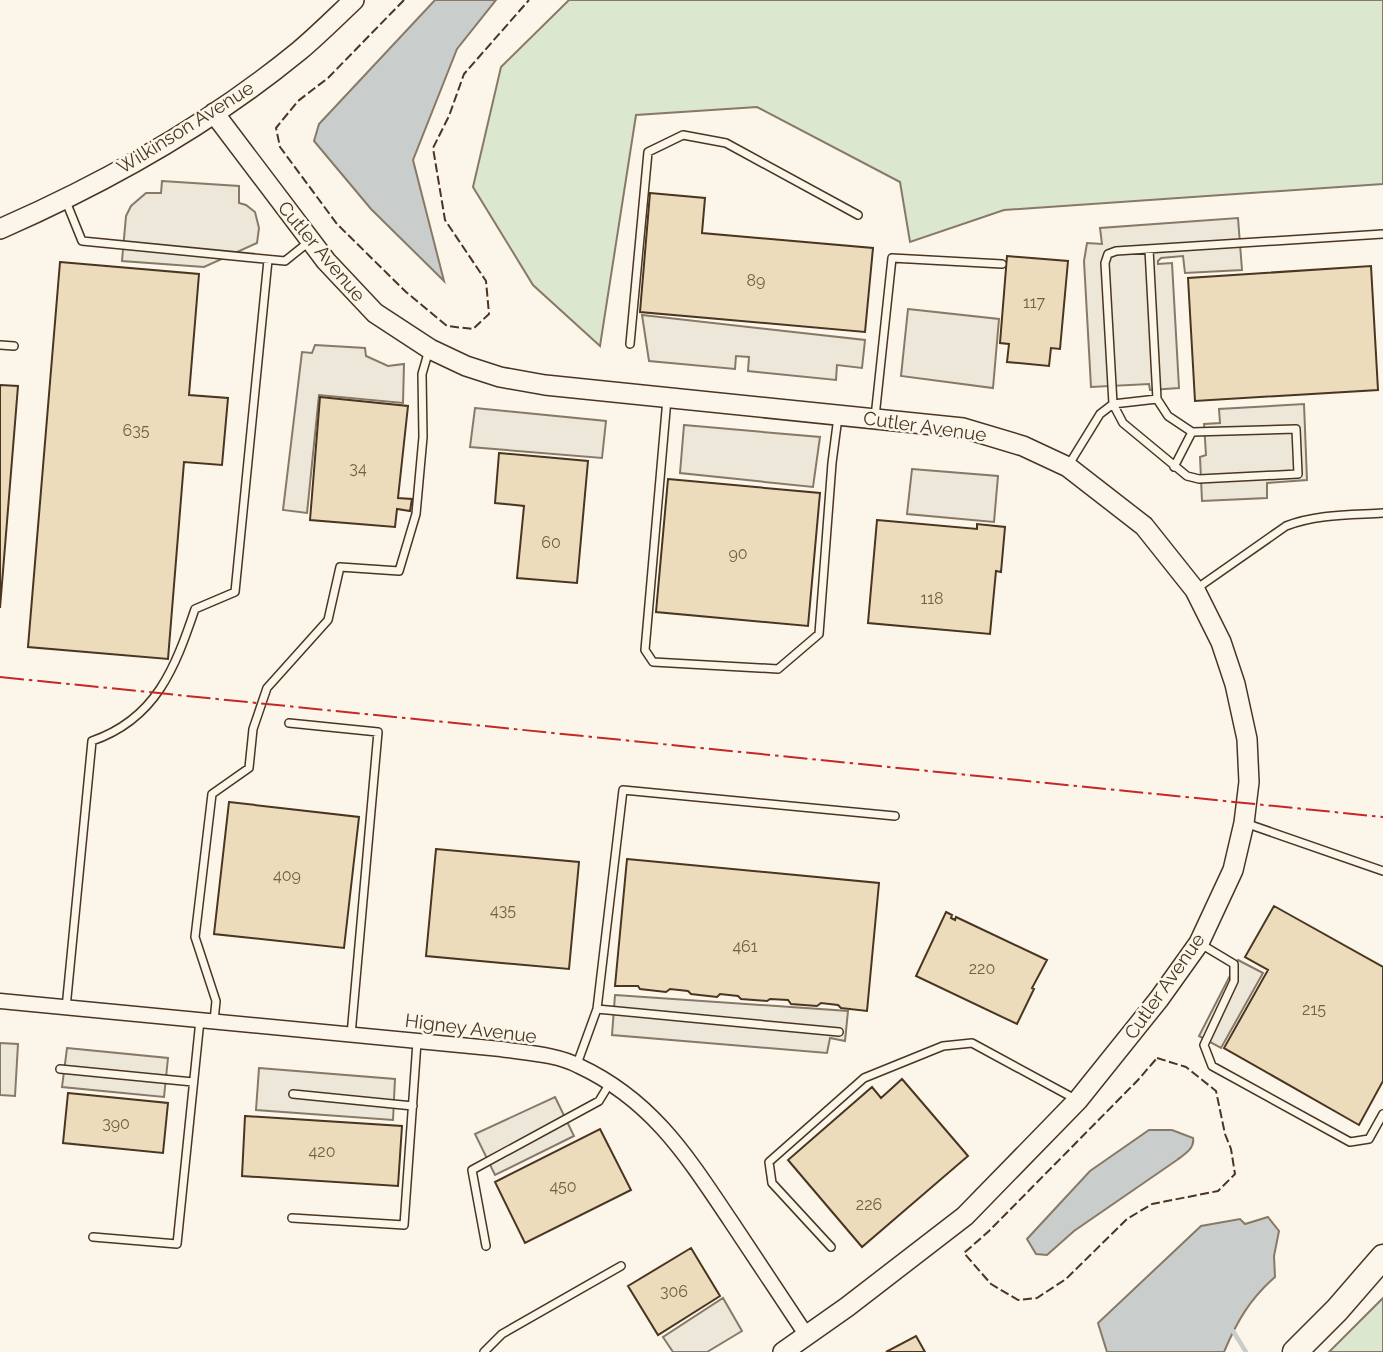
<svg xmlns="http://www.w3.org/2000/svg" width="1383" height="1352" viewBox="0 0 1383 1352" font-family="Raleway,sans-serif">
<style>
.green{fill:#dce7d0;stroke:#887966;stroke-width:2}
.parking{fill:#ede7d9;stroke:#887966;stroke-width:2}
.water{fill:#c9cecd;stroke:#887966;stroke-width:2}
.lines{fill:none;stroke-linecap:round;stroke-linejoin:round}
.stream{stroke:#c9cecd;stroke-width:4.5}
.building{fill:#ecdcbc;stroke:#4a3520;stroke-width:2}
.lane-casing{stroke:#4a3520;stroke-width:10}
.street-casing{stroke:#4a3520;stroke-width:17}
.secondary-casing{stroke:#4a3520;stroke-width:22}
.highway-casing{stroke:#4a3520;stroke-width:27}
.lane{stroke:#fbf6e9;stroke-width:7}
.street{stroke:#fbf6e9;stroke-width:14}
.secondary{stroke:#fbf6e9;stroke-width:19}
.highway{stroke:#fbf6e9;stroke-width:24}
.fence{stroke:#4a3520;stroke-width:2;stroke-dasharray:9 3.5;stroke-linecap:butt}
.power{stroke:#c62828;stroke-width:2;stroke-dasharray:24 5 3.5 5;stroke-linecap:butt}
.labels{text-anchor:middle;stroke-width:5;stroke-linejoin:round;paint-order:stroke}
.number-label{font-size:16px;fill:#725f47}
.street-label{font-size:19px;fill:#4a3520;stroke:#fbf6e9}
</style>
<rect width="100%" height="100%" fill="#fbf6e9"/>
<path class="green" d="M 569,0 L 1383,0 L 1383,184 L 1004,210 L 910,242 L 900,182 L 757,107 L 636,115 L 600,346 L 533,285 L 473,187 L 501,67 Z
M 1383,1298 L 1383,1352 L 1329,1352 Z"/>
<path class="parking" d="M 162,181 L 239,186 L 239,203 L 246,205 L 255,212 L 259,228 L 257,243 L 204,267 L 122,261 L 126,216 L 131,206 L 146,193 L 161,193 Z
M 1238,218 L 1242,270 L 1185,273 L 1183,256 L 1161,258 L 1158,261 L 1158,264 L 1172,263 L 1179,388 L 1150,390 L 1149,384 L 1091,387 L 1084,261 L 1087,243 L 1102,244 L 1100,228 Z
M 908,309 L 999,319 L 993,388 L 901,376 Z
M 642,315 L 865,340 L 862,368 L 837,365 L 836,380 L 748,371 L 749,357 L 736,356 L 735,369 L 649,361 Z
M 315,345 L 365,348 L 366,356 L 388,366 L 404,364 L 403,403 L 319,395 L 307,513 L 283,510 L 302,352 L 312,353 Z
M 1304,404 L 1307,480 L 1267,483 L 1267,498 L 1202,501 L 1200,457 L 1206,455 L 1204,424 L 1220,423 L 1219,409 Z
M 475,408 L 606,421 L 602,458 L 470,447 Z
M 684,425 L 820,437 L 813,487 L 680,473 Z
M 912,469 L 998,476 L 994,522 L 907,514 Z
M 1238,960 L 1263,973 L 1221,1048 L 1199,1036 Z
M 615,995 L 848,1011 L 845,1041 L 830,1038 L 827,1053 L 612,1035 Z
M 0,1043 L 18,1044 L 15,1096 L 0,1095 Z
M 67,1048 L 168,1058 L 164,1097 L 62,1087 Z
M 259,1068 L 395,1079 L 393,1120 L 256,1110 Z
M 555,1097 L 574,1136 L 495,1175 L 475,1134 Z
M 723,1298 L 742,1331 L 707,1352 L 673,1352 L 663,1337 Z"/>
<path class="water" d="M 435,0 L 496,0 L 457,49 L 413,160 L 444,281 L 371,209 L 314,141 L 319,124 Z
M 1149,1130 L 1172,1130 L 1193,1138 C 1195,1148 1185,1154 1177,1160 L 1074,1231 L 1047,1255 L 1036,1254 L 1027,1239 L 1090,1171 Z
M 1268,1217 L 1279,1231 L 1274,1256 L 1275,1277 C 1250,1299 1237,1321 1224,1352 L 1107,1352 L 1098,1323 L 1201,1226 L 1240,1219 L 1245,1224 Z"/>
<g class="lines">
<path class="stream" d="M 1233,1331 L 1246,1352"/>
</g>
<path class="building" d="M 650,193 L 705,198 L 702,233 L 873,248 L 865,332 L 640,312 Z
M 1007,256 L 1068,261 L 1060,349 L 1051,348 L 1049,366 L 1007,362 L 1009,344 L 1000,343 Z
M 60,262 L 199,274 L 189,395 L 228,398 L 222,465 L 184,462 L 168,659 L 28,647 Z
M 1371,266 L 1378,390 L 1195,401 L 1188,278 Z
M 0,385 L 18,386 L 0,608 Z
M 320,397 L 408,406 L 398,498 L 412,499 L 410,511 L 397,509 L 395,527 L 310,520 Z
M 499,453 L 588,461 L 577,583 L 517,578 L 524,506 L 495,503 Z
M 668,479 L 820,493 L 808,626 L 656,612 Z
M 877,520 L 977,529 L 977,524 L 1005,527 L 1001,572 L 996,571 L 990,634 L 868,623 Z
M 229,802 L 359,817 L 344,948 L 214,934 Z
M 436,849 L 579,862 L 569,969 L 426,956 Z
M 627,859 L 879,883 L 867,1011 L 841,1008 L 838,1005 L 821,1003 L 817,1006 L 791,1004 L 788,1000 L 770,999 L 767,1001 L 741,999 L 738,996 L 720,994 L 717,997 L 691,994 L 688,991 L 670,989 L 666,992 L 640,989 L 638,986 L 615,986 Z
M 1274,906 L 1383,967 L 1383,1081 L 1359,1125 L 1224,1048 L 1268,970 L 1245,957 Z
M 946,912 L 952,915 L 951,918 L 955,920 L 956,917 L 1047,960 L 1032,988 L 1034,989 L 1017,1024 L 916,976 Z
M 902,1079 L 968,1156 L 862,1247 L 788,1160 L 872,1087 L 881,1098 Z
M 68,1093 L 168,1103 L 163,1153 L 63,1143 Z
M 245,1116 L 402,1126 L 398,1186 L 242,1176 Z
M 600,1129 L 631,1190 L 525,1243 L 495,1182 Z
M 691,1248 L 720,1296 L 658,1335 L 628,1286 Z
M 916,1336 L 925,1352 L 886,1352 Z"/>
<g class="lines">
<g class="lane-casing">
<path id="lane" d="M 65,199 L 82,241 L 285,261 L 310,241
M 1149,249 L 1157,399 L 1168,416 L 1192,432 L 1296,429 L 1298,474 L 1199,479 L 1187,476 L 1123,423 L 1113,404 L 1157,399
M 630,344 L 648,152 L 683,135 L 726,143 L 858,215
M 0,345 L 14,346
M 667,399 L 645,650 L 653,662 L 778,669 L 819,634 L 832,463 L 838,417
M 875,417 L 892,258 L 1002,264
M 1068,466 L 1100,414 L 1113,404 L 1105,263 L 1108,254 L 1116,251 L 1383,234
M 1174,467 L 1192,432
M 1196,589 L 1286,526 C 1317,514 1351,515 1383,513
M 289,723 L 378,732 L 351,1035
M 1245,823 L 1383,871
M 1199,943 L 1234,964 L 1234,981 L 1204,1045 L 1212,1066 L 1350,1142 L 1369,1139 L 1383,1114
M 66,1008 L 92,741 C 156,719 175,668 195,609 L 235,592 L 268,260
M 597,1009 L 839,1032
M 214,1021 L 216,1001 L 195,937 L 212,794 L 249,768 L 253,729 L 267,688 L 328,620 L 340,567 L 399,571 L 416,514 L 423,437 L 422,374 L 429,350
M 577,1064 L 597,1009 L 623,790 L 895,816
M 60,1069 L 193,1082
M 293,1094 L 413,1106
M 292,1218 L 404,1225 L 417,1042
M 93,1237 L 177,1244 L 200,1020
M 486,1246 L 472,1170 L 599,1101 L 610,1083
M 831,1247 L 772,1183 L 769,1162 L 864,1078 L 943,1046 L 972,1043 L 1077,1100
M 484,1352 L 502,1334 L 621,1266"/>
</g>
<g class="street-casing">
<path id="street" d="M 0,1001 L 501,1049 C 526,1053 556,1054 579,1066 C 652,1100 687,1156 730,1220 C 756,1259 782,1298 807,1336"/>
</g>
<g class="secondary-casing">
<path id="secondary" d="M 214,113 L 326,261 L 375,313 L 430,349 L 466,366 L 500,377 L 545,385 L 963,428 L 1023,446 L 1068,467 L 1144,526 L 1195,590 L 1221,642 L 1235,684 L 1247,739 L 1249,782 L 1244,823 L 1233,870 L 1199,943 L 1159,999 L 1078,1100 L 965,1216 L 847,1307 L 783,1352
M 0,229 C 105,183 210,124 299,51 C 318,35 336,17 354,0"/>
</g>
<g class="highway-casing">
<path id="highway" d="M 1295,1352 L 1337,1310 L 1383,1257"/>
</g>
<use href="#lane" class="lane"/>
<use href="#street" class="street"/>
<use href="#secondary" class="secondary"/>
<use href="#highway" class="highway"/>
<path class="fence" d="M 404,0 L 328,78 L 298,101 L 276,128 L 280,147 L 337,224 L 406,292 L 447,326 L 473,329 L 489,314 L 486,281 L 445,220 L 433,148 L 449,116 L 464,74 L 529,0
M 1157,1058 L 1186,1067 L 1216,1091 L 1225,1134 L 1231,1149 L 1235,1174 L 1218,1191 L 1152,1204 L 1127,1219 L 1066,1279 L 1037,1298 L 1018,1300 L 991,1284 L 964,1253 L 989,1231 L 1138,1080 Z"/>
<path class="power" d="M 0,677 L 1383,817"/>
</g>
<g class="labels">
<g class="number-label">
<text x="756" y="286">89</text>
<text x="1034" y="308">117</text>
<text x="136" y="436">635</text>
<text x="358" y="474">34</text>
<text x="551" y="548">60</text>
<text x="738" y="559">90</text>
<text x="932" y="604">118</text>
<text x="287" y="881">409</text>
<text x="503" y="916">435</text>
<text x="745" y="952">461</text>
<text x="982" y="974">220</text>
<text x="1314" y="1015">215</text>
<text x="116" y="1129">390</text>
<text x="322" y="1157">420</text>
<text x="563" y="1192">450</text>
<text x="869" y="1210">226</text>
<text x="674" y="1297">306</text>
</g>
<g class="street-label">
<text transform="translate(185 127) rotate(-32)" y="7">Wilkinson Avenue</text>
<text transform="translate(322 251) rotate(50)" y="7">Cutler Avenue</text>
<text transform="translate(925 426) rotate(8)" y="7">Cutler Avenue</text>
<text transform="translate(1164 986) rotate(-55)" y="7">Cutler Avenue</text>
<text transform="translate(471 1028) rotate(7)" y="7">Higney Avenue</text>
</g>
</g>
</svg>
